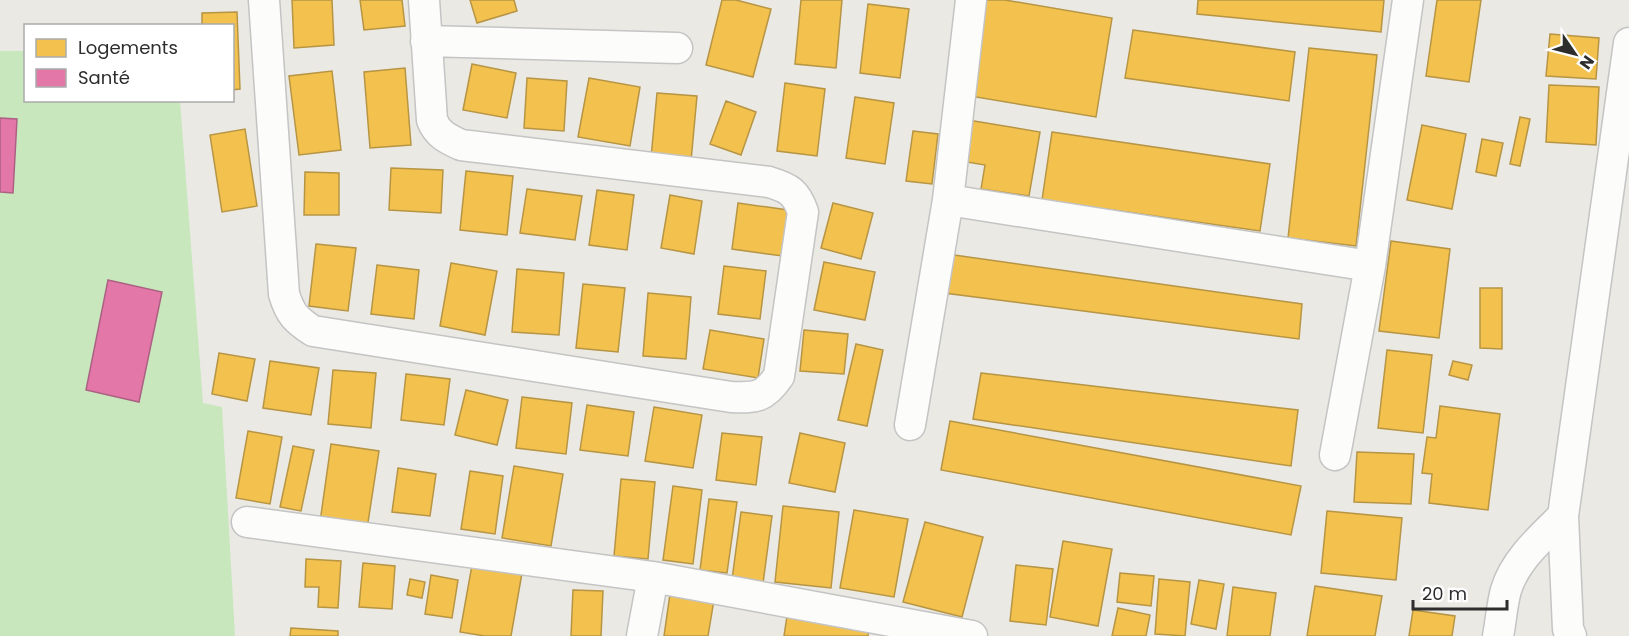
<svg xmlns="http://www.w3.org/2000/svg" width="1629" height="636" viewBox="0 0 1629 636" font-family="Poppins,sans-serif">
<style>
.green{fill:#c8e7bd}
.homes{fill:#f2c14e;stroke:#b79544;stroke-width:1.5}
.health{fill:#e377a8;stroke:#ac6183;stroke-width:1.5}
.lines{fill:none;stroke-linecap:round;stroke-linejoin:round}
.street-casing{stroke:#c4c4c4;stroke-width:33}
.street{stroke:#fcfcfb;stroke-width:30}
</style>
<rect width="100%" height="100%" fill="#eae9e4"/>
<path class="green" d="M 0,51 L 25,51 L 26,100 L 180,101 L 203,403 L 222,407 L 235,636 L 0,636 Z"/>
<path class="homes" d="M 292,0 L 332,0 L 334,45 L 294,48 Z
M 360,0 L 402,0 L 405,26 L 364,30 Z
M 470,0 L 514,0 L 517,11 L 477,23 Z
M 722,0 L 736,0 L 771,9 L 753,77 L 706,65 Z
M 801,0 L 842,0 L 836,68 L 795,64 Z
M 980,0 L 1005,0 L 1112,18 L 1096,117 L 964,95 Z
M 1198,0 L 1384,0 L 1381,32 L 1197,14 Z
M 1437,0 L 1481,0 L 1469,82 L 1426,76 Z
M 868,4 L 909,9 L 900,78 L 860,73 Z
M 237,12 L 240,89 L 232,90 L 232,26 L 202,26 L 202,13 Z
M 1133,30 L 1295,52 L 1289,101 L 1125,78 Z
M 1550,34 L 1599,38 L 1596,79 L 1546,76 Z
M 1309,48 L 1377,55 L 1356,246 L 1288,238 Z
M 472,64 L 516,73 L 507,118 L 463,110 Z
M 405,68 L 411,145 L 370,148 L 364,72 Z
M 332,71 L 341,150 L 299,155 L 289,76 Z
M 527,78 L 567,81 L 564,131 L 524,128 Z
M 589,78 L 640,87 L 630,146 L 578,137 Z
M 785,83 L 825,89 L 817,156 L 777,151 Z
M 1549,85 L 1599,87 L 1596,145 L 1546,142 Z
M 657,93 L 697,96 L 691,161 L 651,158 Z
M 855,97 L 894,103 L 885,164 L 846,158 Z
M 726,101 L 756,112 L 741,155 L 710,144 Z
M 1520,117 L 1530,119 L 1520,166 L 1510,164 Z
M 962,119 L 1040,132 L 1029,196 L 981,189 L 985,165 L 955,160 Z
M 1422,125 L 1466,134 L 1452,209 L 1407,200 Z
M 245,129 L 257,206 L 222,212 L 210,135 Z
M 913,131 L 938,134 L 932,184 L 906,181 Z
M 1052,132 L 1270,164 L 1260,231 L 1042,200 Z
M 1482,139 L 1503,143 L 1496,176 L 1476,172 Z
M 391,168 L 443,170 L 441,213 L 389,210 Z
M 466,171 L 513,176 L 507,235 L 460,230 Z
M 305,172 L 339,173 L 339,215 L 304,215 Z
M 527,189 L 582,196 L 575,240 L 520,233 Z
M 597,190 L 634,195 L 627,250 L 589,245 Z
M 670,195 L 702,201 L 694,254 L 661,248 Z
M 738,203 L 788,210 L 782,256 L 732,249 Z
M 833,203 L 873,213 L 861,259 L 821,248 Z
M 1391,241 L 1450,249 L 1439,338 L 1379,331 Z
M 316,244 L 356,248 L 348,311 L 309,306 Z
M 947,254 L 1302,304 L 1299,339 L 944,293 Z
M 824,262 L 875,272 L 865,320 L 814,310 Z
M 451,263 L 497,271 L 485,335 L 440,326 Z
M 377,265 L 419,270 L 414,319 L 371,314 Z
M 724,266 L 766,271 L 760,319 L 718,314 Z
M 517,269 L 564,273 L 559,335 L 512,332 Z
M 583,284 L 625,288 L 618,352 L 576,348 Z
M 1480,288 L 1502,288 L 1502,349 L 1480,348 Z
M 648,293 L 691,297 L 686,359 L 643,356 Z
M 710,330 L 764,339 L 758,378 L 703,369 Z
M 804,330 L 848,334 L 844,374 L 800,371 Z
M 856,344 L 883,350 L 867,426 L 838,420 Z
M 1387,350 L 1432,355 L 1423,433 L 1378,428 Z
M 219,353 L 255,359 L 247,401 L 212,394 Z
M 270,361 L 319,368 L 311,415 L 263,408 Z
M 1453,361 L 1472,365 L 1468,380 L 1449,375 Z
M 333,370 L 376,373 L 371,428 L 328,424 Z
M 981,373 L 1298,410 L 1291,466 L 973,419 Z
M 406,374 L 450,379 L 444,425 L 401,420 Z
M 466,390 L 508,400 L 497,445 L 455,435 Z
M 522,397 L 572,403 L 566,454 L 516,448 Z
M 587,405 L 634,412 L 628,456 L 580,450 Z
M 1440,406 L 1500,414 L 1488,510 L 1429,503 L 1432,474 L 1422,473 L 1427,437 L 1436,438 Z
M 654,407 L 702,415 L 693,468 L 645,461 Z
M 950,421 L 1301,486 L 1291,535 L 941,470 Z
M 248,431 L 282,437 L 270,504 L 236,498 Z
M 722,433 L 762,437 L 756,485 L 716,480 Z
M 800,433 L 845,443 L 835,492 L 789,483 Z
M 331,444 L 379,451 L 367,529 L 320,522 Z
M 293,446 L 314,450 L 301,511 L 280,507 Z
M 1357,452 L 1414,454 L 1411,504 L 1354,502 Z
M 514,466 L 563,474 L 551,546 L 502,538 Z
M 398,468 L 436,474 L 430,516 L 392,512 Z
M 470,471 L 503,476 L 495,534 L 461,529 Z
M 621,479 L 655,482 L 648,559 L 614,556 Z
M 673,486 L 702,490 L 693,564 L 663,560 Z
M 709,499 L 737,502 L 727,573 L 700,570 Z
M 783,506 L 839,512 L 831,588 L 775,582 Z
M 854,510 L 908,519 L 894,597 L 840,588 Z
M 1327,511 L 1402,518 L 1396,580 L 1321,573 Z
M 741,512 L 772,516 L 762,591 L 731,587 Z
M 925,522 L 983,537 L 962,617 L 903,602 Z
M 1063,541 L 1112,549 L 1098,626 L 1050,617 Z
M 306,559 L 341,561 L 338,608 L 318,607 L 319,587 L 305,587 Z
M 363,563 L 395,566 L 392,609 L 359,607 Z
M 472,565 L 522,573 L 511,636 L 485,636 L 460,632 Z
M 1016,565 L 1053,569 L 1046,625 L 1010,621 Z
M 1120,573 L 1154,576 L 1151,606 L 1117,602 Z
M 431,575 L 458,580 L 452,618 L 425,614 Z
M 410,579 L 425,582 L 422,598 L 407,595 Z
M 1159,579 L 1190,582 L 1185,636 L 1155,634 Z
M 1199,580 L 1224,584 L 1216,629 L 1191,624 Z
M 1315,586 L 1382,596 L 1375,636 L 1307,636 Z
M 1233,587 L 1276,593 L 1270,636 L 1227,636 Z
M 573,590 L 603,591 L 601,636 L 571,636 Z
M 670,594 L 714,600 L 708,636 L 664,636 Z
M 1118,608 L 1150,615 L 1146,636 L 1112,636 Z
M 1413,610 L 1455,616 L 1452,636 L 1409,636 Z
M 787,616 L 869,629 L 868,636 L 784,636 Z
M 291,628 L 338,631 L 338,636 L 290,636 Z"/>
<path class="health" d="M 0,118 L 17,119 L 13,193 L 0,192 Z
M 108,280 L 162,292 L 139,402 L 86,390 Z"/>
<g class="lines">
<g class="street-casing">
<path id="street" d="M 264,0 L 284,294 C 290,314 296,320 313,331 L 731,397 C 756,398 764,398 779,376 L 803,212 C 796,192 789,188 769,182 L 461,145 C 448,139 437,134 432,120 L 424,0
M 426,41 L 677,48
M 948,200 L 1370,266
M 910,425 L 948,200 L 971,0
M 1335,455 L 1370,266 L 1408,0
M 247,522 L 653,577 L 972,636
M 642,636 L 653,577
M 1498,636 C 1501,621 1502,604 1506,590 C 1515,560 1542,537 1563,516
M 1571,636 L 1568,629 L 1563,516 L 1629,43"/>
</g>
<use href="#street" class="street"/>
</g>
<rect x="24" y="24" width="210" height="78" fill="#ffffff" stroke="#ababab" stroke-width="1.5"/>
<rect x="36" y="39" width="30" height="18" fill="#f2c14e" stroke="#ababab" stroke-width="1.5"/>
<text x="78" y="54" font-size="18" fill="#2d2d2d">Logements</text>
<rect x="36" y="69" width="30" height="18" fill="#e377a8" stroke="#ababab" stroke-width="1.5"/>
<text x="78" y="84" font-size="18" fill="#2d2d2d">Santé</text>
<g transform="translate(1575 54) rotate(125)" stroke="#ffffff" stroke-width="4.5" paint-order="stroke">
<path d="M0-4.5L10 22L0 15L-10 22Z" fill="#2d2d2d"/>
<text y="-9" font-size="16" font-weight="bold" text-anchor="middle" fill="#2d2d2d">N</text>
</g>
<path d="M1413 600v9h94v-9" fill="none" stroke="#2d2d2d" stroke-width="3"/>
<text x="1422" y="600" font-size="18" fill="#2d2d2d" stroke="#ffffff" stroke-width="4.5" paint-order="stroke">20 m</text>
</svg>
